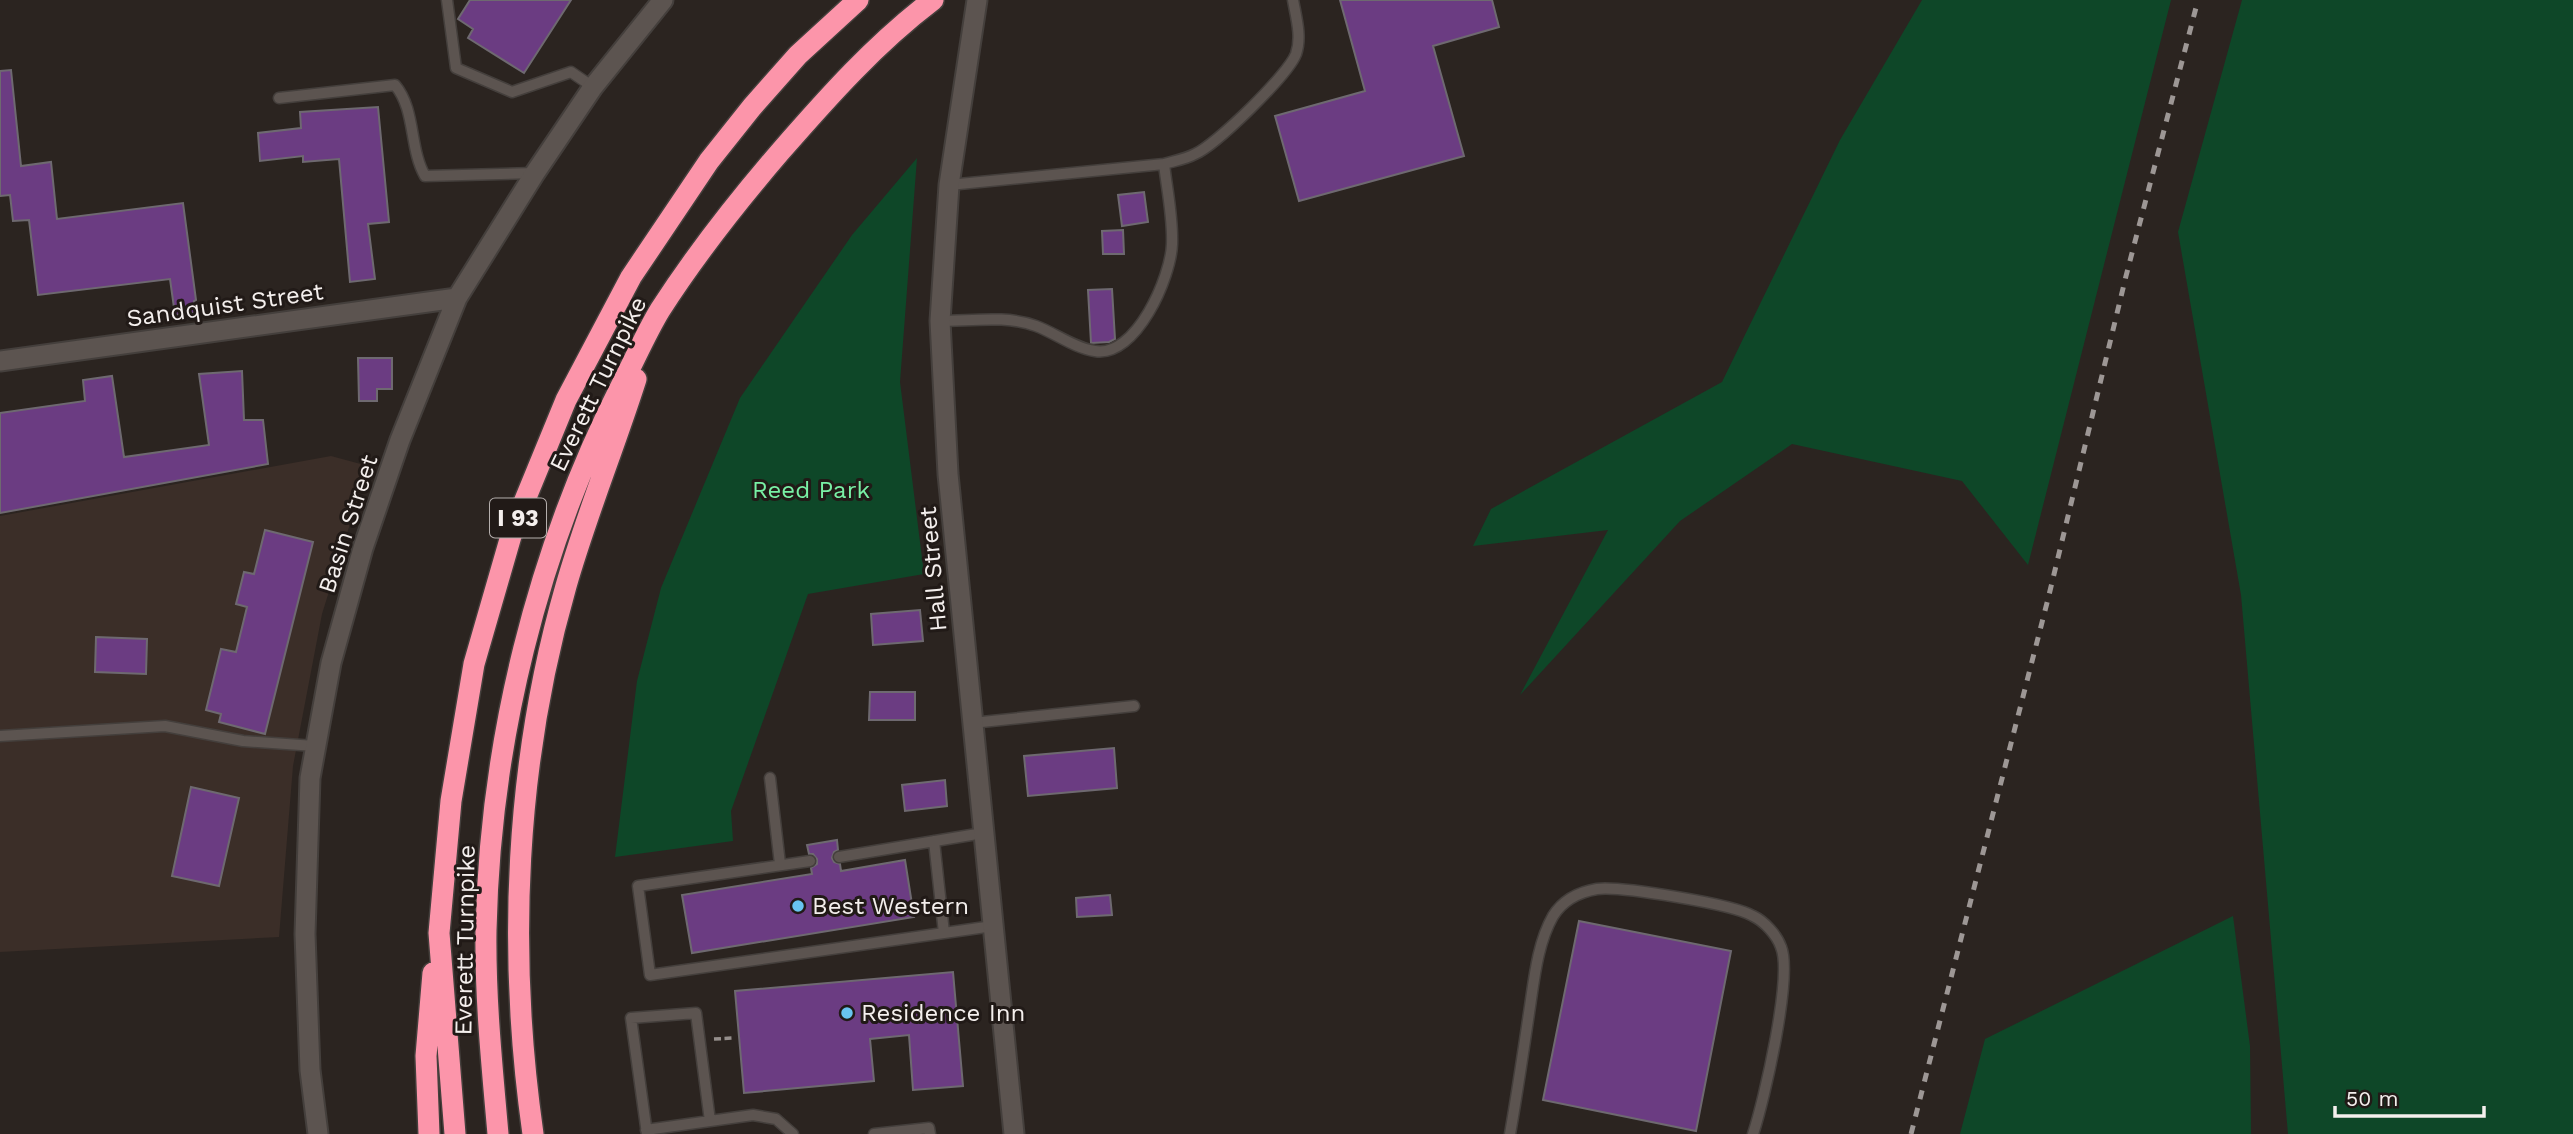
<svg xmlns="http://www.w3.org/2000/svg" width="2573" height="1134" viewBox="0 0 2573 1134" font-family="'Work Sans',sans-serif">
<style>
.built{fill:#3b2e28}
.green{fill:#0e4728}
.building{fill:#6b3c82;stroke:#6e6970;stroke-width:2}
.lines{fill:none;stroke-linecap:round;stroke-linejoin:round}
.lane-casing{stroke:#443f3c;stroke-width:13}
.street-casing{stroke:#443f3c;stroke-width:23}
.highway-casing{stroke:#443f3c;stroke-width:24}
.path{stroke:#958f8c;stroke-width:3.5;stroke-dasharray:7 3.5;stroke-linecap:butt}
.lane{stroke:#5c5450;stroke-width:10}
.street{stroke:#5c5450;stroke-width:19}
.highway{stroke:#fc95aa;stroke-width:21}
.rail{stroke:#9d9795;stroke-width:5;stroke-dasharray:9 9;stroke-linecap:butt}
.poi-dot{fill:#68c4f0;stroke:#211a17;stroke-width:2.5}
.labels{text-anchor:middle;stroke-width:6;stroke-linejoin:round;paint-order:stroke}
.shield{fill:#211a17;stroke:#b5afad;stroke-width:2}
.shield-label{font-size:23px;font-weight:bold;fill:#f4efed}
.street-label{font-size:24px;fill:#f4efed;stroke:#211a17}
.park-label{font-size:24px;fill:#78f0a5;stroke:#211a17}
.poi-label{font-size:24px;fill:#f4efed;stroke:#211a17;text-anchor:start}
</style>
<rect width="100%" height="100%" fill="#2b2420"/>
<path class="built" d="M 331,456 L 368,466 L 322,614 L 293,766 L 279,937 L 0,952 L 0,516 Z"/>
<path class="green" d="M 1922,0 L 2171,0 L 2028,565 L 1962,481 L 1792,444 L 1680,521 L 1520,695 L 1608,530 L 1473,546 L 1491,509 L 1722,382 L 1840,140 Z
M 2242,0 L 2573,0 L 2573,1134 L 2288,1134 L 2241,595 L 2178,232 Z
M 917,158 L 900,382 L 924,574 L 808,594 L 731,811 L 733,841 L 615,857 L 637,681 L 661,588 L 740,398 L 852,235 Z
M 2233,916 L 2250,1046 L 2251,1134 L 1960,1134 L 1985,1039 Z"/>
<path class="building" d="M 470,0 L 571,0 L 524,73 L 468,38 L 473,29 L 458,19 Z
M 1340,0 L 1492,0 L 1499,27 L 1433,46 L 1464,156 L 1299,201 L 1275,116 L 1365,91 Z
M 11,70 L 21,166 L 51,162 L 57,219 L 183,203 L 196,300 L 194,301 L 195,313 L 175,315 L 170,279 L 38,295 L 29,220 L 13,221 L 10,195 L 0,196 L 0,71 Z
M 378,107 L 389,222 L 368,224 L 375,279 L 350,282 L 339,159 L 303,162 L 303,156 L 260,161 L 258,133 L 301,128 L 300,112 Z
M 1144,192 L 1148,222 L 1122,226 L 1118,195 Z
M 1123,230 L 1124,254 L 1103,254 L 1102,231 Z
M 1112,289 L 1115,339 L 1109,342 L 1091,343 L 1088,290 Z
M 358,358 L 392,358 L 392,389 L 377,389 L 377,401 L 359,401 Z
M 242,371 L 244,420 L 263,420 L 268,464 L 0,513 L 0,413 L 85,401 L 83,380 L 112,376 L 124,457 L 209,445 L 199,374 Z
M 265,530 L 313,542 L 265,734 L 219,722 L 221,714 L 206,710 L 221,649 L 236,652 L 247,607 L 236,604 L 244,572 L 254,574 Z
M 920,610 L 923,641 L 873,645 L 871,614 Z
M 96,637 L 147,639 L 146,674 L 95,672 Z
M 870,692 L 915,692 L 915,720 L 869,720 Z
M 1114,748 L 1117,788 L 1028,796 L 1024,756 Z
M 945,780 L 947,806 L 905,811 L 902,785 Z
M 191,787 L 239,798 L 219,886 L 172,876 Z
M 837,840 L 838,850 L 834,852 L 832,858 L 834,862 L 840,864 L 841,871 L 905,860 L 914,917 L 692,953 L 682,895 L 812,874 L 811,868 L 817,864 L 817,859 L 813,854 L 809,854 L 807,845 Z
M 1110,895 L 1112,915 L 1077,917 L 1076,898 Z
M 1579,921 L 1731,951 L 1696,1131 L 1543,1100 Z
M 953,972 L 963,1086 L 913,1090 L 909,1035 L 870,1039 L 874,1081 L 744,1093 L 735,991 Z"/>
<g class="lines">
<g class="lane-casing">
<path id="lane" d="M 447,0 L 456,68 L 512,92 L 571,72 L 593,87
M 279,98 L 395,85 C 416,110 409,148 425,176 L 535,173
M 1164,164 C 1174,161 1186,159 1195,154 C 1216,145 1288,75 1296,54 C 1302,37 1296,17 1293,0
M 940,321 C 971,321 1007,315 1036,326 C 1055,333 1074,348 1095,351 C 1136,358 1171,277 1172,244 C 1173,217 1167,190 1164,164 L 949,185
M 972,723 L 1134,706
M 0,736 L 165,726 L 243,741 L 315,746
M 770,778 L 780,864
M 934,841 L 944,933
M 839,857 L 983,833
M 810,861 L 638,886 L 650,975 L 993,926
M 646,1130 L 710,1121
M 647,1134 L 631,1018 L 696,1013 L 710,1121 L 753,1115 L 776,1119 L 793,1134
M 874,1134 L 929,1128 L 930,1134
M 1510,1134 C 1517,1094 1523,1054 1529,1013 C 1534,981 1537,944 1553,916 C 1563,900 1579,892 1597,889 C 1620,886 1733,904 1753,916 C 1764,921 1777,935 1781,947 C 1793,976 1764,1101 1753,1134"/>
</g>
<g class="street-casing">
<path id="street" d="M 977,0 L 949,185 L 940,321 L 948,474 L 1014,1134
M 0,361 L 457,298
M 318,1134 L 310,1070 L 305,934 L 310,778 L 331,663 L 363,548 L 400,440 L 457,298 L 535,173 L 593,87 L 663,0"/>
</g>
<g class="highway-casing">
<path id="highway" d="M 429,1134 L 426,1056 L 433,973
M 455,1134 L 439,933 L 451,801 L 474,664 L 513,529 L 566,400 L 631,277 L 709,161 L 752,107 L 798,55 L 858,0
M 498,1134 C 492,1066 485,998 486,930 C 490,742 537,551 622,384 C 635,359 646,333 660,310 C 696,254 737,202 780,152 C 828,97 875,44 933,0
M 533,1134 C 507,952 515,763 566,586 C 586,516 614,448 636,379"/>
</g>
<path class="path" d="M 714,1039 L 733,1038"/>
<use href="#lane" class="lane"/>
<use href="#street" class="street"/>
<use href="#highway" class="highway"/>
<path class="rail" d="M 1911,1134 L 2049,595 L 2126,276 L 2198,0"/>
</g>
<g class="poi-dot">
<circle cx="798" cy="906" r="7"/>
<circle cx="847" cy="1013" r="7"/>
</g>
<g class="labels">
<rect class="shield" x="490" y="498.5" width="56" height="39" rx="5"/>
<g class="shield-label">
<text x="518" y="526">I 93</text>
</g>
<g class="street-label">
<text transform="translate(225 305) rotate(-8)" y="8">Sandquist Street</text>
<text transform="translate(598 384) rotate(-64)" y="8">Everett Turnpike</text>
<text transform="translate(348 524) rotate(-72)" y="8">Basin Street</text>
<text transform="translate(933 569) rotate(-95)" y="8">Hall Street</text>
<text transform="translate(465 940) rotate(-89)" y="8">Everett Turnpike</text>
</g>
<g class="park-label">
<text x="811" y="498">Reed Park</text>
</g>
<g class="poi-label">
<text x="812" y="914">Best Western</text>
<text x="861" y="1021">Residence Inn</text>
</g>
</g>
<path d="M2335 1106v10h149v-10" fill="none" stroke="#f4efed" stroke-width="3.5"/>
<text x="2346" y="1106" font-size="21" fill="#f4efed" stroke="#211a17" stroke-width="5" paint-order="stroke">50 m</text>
</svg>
